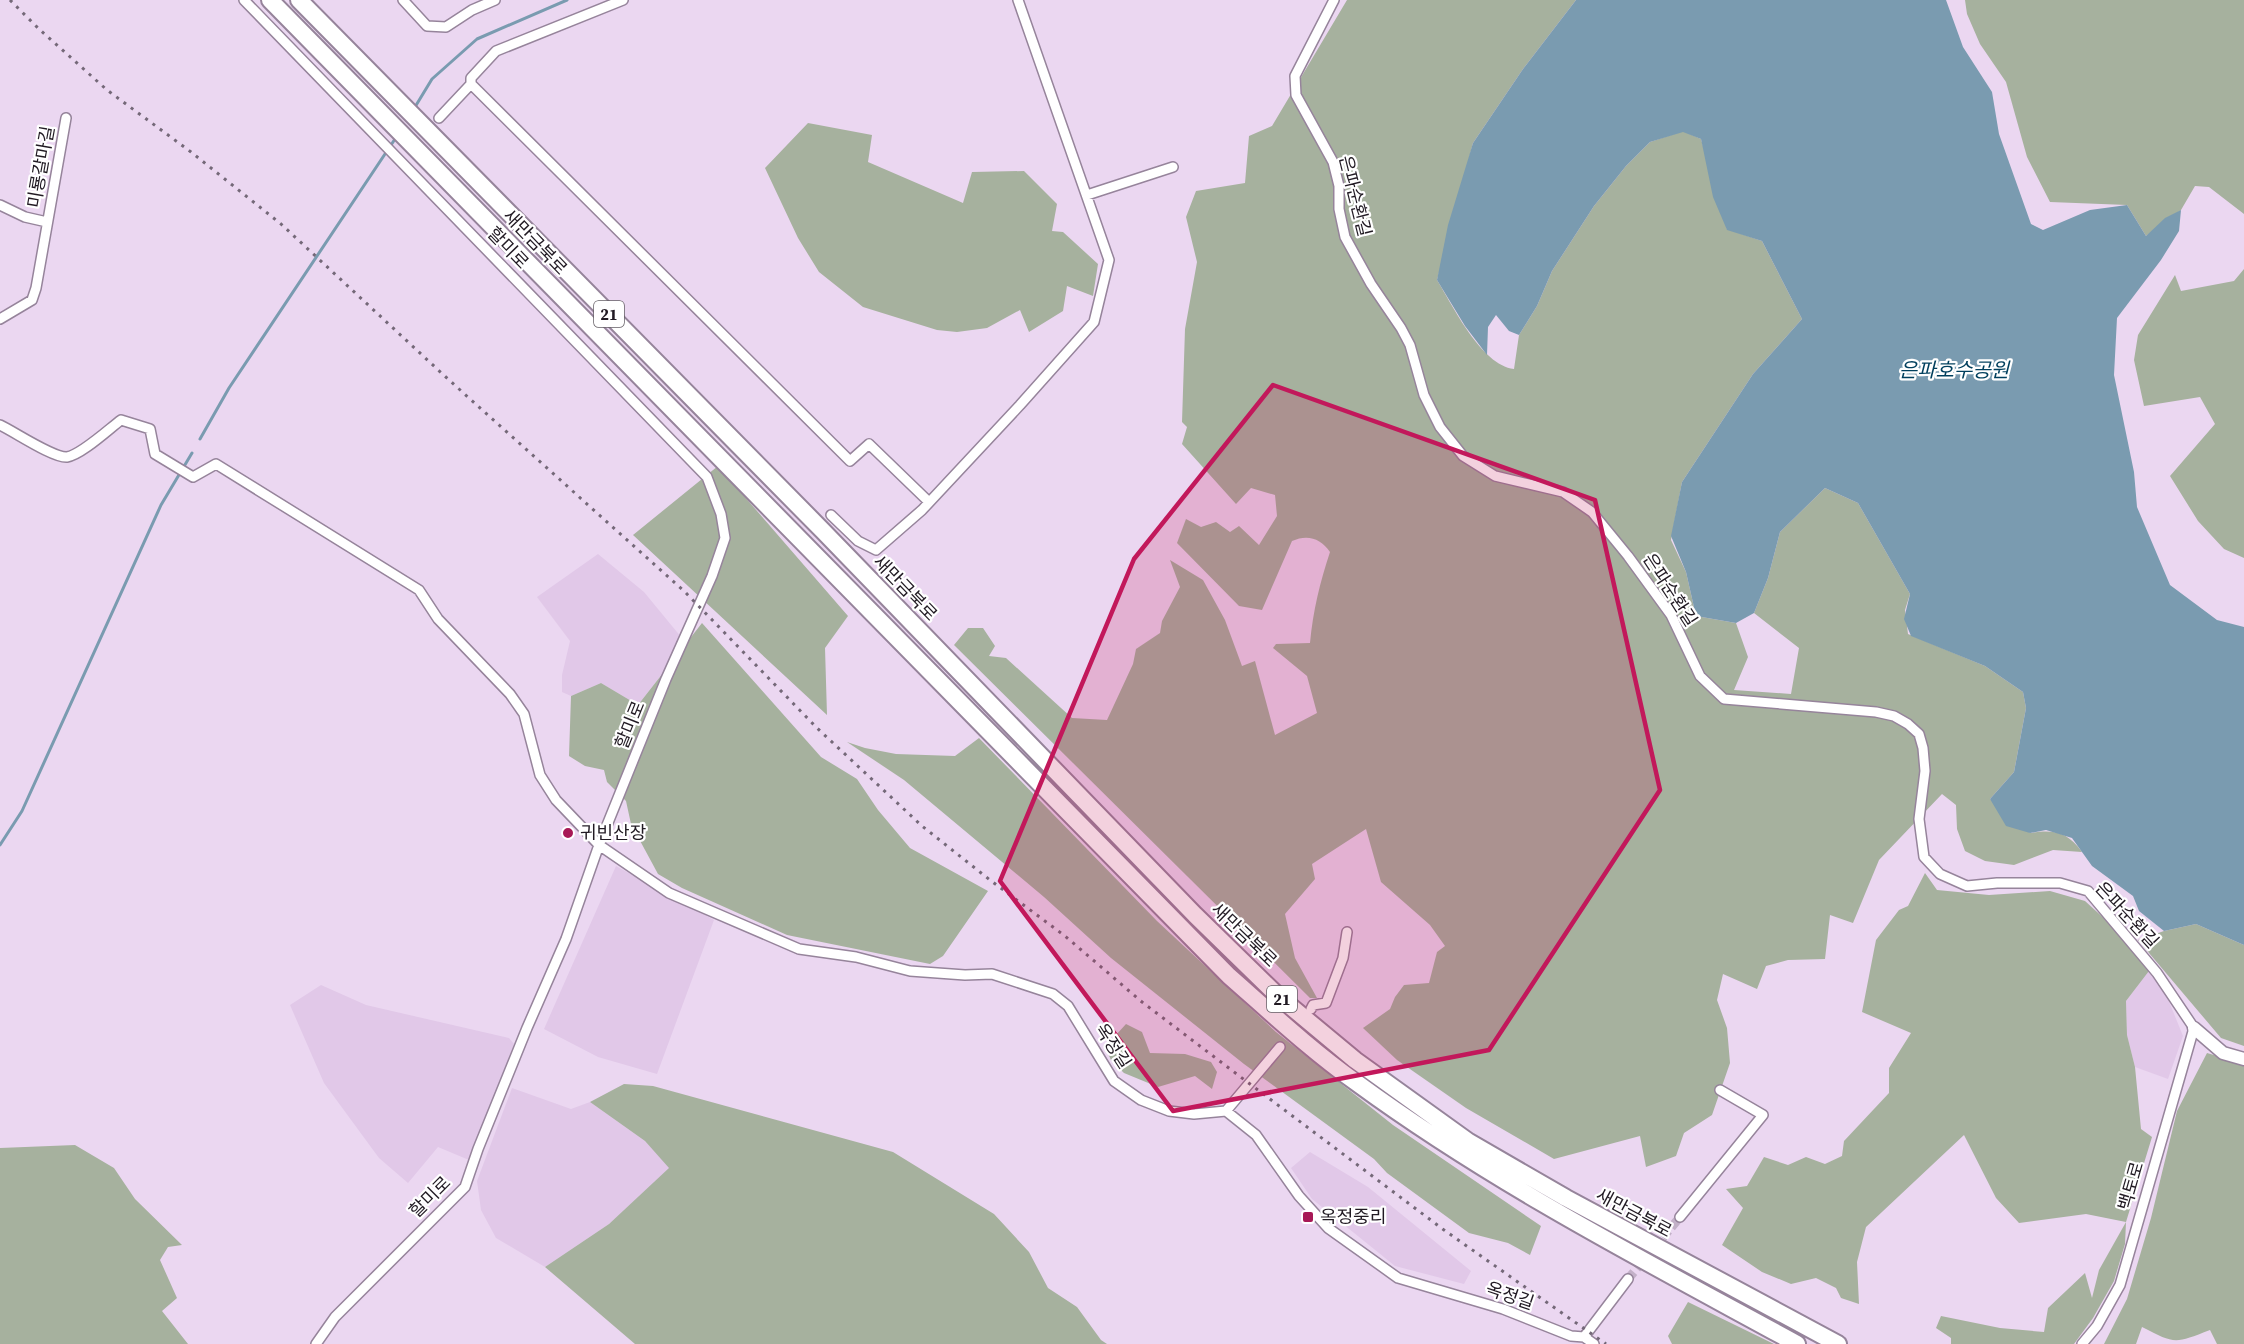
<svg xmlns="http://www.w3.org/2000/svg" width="2244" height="1344" viewBox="0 0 2244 1344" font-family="'Source Serif 4','Noto Sans KR',serif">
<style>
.built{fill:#e1c8e8}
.green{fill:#a6b19e}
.water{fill:#7a9bb0}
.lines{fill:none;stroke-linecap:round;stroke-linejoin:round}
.stream{stroke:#7a9bb0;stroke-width:3}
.street-tunnel{stroke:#c3b1c8;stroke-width:9;stroke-dasharray:9 4.5;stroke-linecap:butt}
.street-casing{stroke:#96849b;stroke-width:12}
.secondary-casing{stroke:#96849b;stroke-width:15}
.highway-casing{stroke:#96849b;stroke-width:20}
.street{stroke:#fff;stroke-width:9}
.secondary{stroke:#fff;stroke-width:12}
.highway{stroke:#fff;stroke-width:16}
.rail{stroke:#746878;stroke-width:3;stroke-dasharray:3 6;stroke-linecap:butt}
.marked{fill:#c2185b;fill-opacity:0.2;stroke:#c2185b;stroke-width:4.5;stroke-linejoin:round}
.poi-dot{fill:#a71856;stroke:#fff;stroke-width:2}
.labels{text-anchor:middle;stroke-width:4.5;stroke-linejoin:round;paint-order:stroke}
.shield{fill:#fff;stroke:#645f65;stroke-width:1.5}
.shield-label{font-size:16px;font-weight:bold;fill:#211a23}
.street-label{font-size:18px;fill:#211a23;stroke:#fff}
.poi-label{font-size:18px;fill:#211a23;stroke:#fff;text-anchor:start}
.water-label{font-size:20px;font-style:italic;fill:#003f5d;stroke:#fff}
</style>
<rect width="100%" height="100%" fill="#ebd7f1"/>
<path class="built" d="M 598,554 L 644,592 L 686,643 L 638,705 L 601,683 L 571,696 L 562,692 L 562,675 L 570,641 L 537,597 Z
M 616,866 L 714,920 L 657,1074 L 598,1057 L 544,1029 Z
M 2149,971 L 2168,999 L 2183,1036 L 2168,1079 L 2135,1067 L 2127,1035 L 2126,1001 Z
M 321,985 L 366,1005 L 509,1038 L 514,1044 L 469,1160 L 438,1147 L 408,1183 L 379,1158 L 324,1083 L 290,1005 Z
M 512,1088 L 571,1109 L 590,1102 L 645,1141 L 670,1168 L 609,1224 L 545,1267 L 496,1238 L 481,1210 L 477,1181 Z
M 1310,1152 L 1368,1187 L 1471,1271 L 1464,1284 L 1395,1266 L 1312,1199 L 1291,1168 Z"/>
<path class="green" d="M 1347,0 L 1576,0 L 1523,69 L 1473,143 L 1437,280 C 1453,306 1481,365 1514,369 L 1519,335 L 1537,306 L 1552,271 L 1594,206 L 1626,166 L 1650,142 L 1683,131 L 1701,139 L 1727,229 L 1762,241 L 1802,319 L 1753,374 L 1682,482 L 1671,540 L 1686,572 L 1696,616 L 1736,623 L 1748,657 L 1734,690 L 1791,694 L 1799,648 L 1754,613 L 1768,578 L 1780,532 L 1825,488 L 1858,503 L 1910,594 L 1905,610 L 1908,634 L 1985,666 L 2023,692 L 2026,708 L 2014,772 L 1990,799 L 2030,833 C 2054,829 2068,832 2082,852 L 2053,850 L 2014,865 L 1985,861 L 1965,851 L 1957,829 L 1956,805 L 1942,794 L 1879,860 L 1853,923 L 1830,915 L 1825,959 L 1788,960 L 1766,966 L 1757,989 L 1723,974 L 1717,1000 L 1727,1028 L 1730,1063 L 1712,1115 L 1684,1133 L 1676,1156 L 1646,1167 L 1640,1136 L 1554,1159 L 1466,1108 L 1397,1060 L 1363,1028 L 1390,1009 L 1395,997 L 1404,985 L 1429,983 L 1437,952 L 1445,946 L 1430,925 L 1381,882 L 1366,829 L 1312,864 L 1315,879 L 1285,914 L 1295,958 L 1317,998 L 1310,998 L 954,645 L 968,628 L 983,628 L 995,646 L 989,656 L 1006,658 L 1072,718 L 1107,720 L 1133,664 L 1136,649 L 1160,633 L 1162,621 L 1180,587 L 1170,560 L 1203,580 L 1225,620 L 1242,666 L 1255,661 L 1275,735 L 1317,713 L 1307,676 L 1273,648 L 1276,644 L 1310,643 C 1313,611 1320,582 1330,552 C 1321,538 1307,534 1292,541 L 1262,610 L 1239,606 L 1177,543 L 1186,519 L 1201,527 L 1216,522 L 1230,532 L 1239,526 L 1259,545 L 1277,516 L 1275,495 L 1251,488 L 1236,504 L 1182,444 L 1187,427 L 1182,422 L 1185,329 L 1197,262 L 1186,217 L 1196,191 L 1245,183 L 1249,136 L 1272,126 Z
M 1965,0 L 2244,0 L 2244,214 L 2209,187 L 2195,186 L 2181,210 L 2146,236 L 2127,205 L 2050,202 L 2027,157 L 2006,82 L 1980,44 L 1967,14 Z
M 808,123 L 872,135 L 868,162 L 963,203 L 972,172 L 1024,171 L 1057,204 L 1052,231 L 1063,232 L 1098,264 L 1093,296 L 1067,286 L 1063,311 L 1029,332 L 1020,310 L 987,328 L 957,332 L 937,330 L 863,307 L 819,272 L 798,238 L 765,168 Z
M 2244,269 L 2244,558 L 2224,549 L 2198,521 L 2170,476 L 2215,424 L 2200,397 L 2144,406 L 2134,360 L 2138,335 L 2175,275 L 2181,291 L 2234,281 Z
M 718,466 L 848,616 L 825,648 L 827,715 L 633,535 Z
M 702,623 L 821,757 L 857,779 L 878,810 L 910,848 L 988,891 L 943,956 L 930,964 L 787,935 L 682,888 L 658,874 L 631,824 L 626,801 L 607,782 L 604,770 L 585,766 L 569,756 L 571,696 L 601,683 L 638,705 Z
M 979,738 L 1157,921 L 1276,1032 L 1393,1125 L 1541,1226 L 1530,1255 L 1508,1243 L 1469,1233 L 1387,1173 L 1374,1159 L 1244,1064 L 1111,958 L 1044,897 L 904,780 L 847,742 L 865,748 L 896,754 L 955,756 Z
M 1925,873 L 1937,890 L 1989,895 L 2050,891 L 2085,901 L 2107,921 L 2149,971 L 2126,1001 L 2127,1035 L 2135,1067 L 2141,1129 L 2152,1137 L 2126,1222 L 2125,1244 L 2114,1281 L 2093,1318 L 2074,1344 L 1951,1344 L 1951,1338 L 1936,1328 L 1941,1316 L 2000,1328 L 2044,1332 L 2048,1308 L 2085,1273 L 2092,1298 L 2099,1270 L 2126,1222 L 2086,1214 L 2019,1223 L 1996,1198 L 1964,1135 L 1866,1227 L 1857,1262 L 1859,1304 L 1841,1298 L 1836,1288 L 1816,1278 L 1791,1284 L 1762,1272 L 1722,1245 L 1743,1208 L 1726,1189 L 1747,1186 L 1764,1157 L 1788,1165 L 1806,1157 L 1825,1164 L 1842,1156 L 1844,1141 L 1889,1093 L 1889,1068 L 1911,1033 L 1862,1012 L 1876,940 L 1899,910 L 1908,906 Z
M 2196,924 L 2244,945 L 2244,1046 L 2221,1038 L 2138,940 L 2164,931 Z
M 1126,1024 L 1142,1032 L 1150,1053 L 1185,1054 L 1211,1062 L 1217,1072 L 1212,1089 L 1195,1076 L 1158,1087 L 1124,1073 L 1111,1060 L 1105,1047 Z
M 2207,1053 L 2244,1064 L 2244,1344 L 2217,1344 L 2210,1330 C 2174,1344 2175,1344 2142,1327 L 2136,1344 L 2104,1344 L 2127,1299 L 2151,1218 L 2177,1111 Z
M 624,1084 L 653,1086 L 893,1152 L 994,1214 L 1029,1252 L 1048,1288 L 1077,1307 L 1101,1340 L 1107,1344 L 635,1344 L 545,1267 L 609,1224 L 669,1168 L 645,1141 L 590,1102 Z
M 75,1145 L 114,1168 L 135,1199 L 182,1245 L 168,1247 L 160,1260 L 177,1298 L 162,1311 L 188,1344 L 0,1344 L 0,1148 Z
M 1688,1302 L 1774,1344 L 1672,1344 L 1668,1336 Z"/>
<path class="water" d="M 1576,0 L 1946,0 L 1963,47 L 1992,92 L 1999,134 L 2031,224 L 2043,230 L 2090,210 L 2127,205 L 2146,236 L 2165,218 L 2181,210 L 2179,231 L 2161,260 L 2117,318 L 2114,375 L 2134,472 L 2137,507 L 2170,585 L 2217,620 L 2244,627 L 2244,945 L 2196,924 L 2164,931 L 2139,911 L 2133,896 L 2092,866 L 2072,838 L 2046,830 L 2030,833 L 2006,826 L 1990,799 L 2014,772 L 2026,708 L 2023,692 L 1985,666 L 1911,636 L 1904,619 L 1910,594 L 1858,503 L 1825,488 L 1780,532 L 1768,578 L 1754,613 L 1736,623 L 1696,616 L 1686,572 L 1671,536 L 1682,482 L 1753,374 L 1802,319 L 1762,241 L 1727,230 L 1713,197 L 1701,139 L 1683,132 L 1650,142 L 1626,166 L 1594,206 L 1552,271 L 1537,306 L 1519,335 L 1509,331 L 1496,315 L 1488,327 L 1487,355 L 1465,326 L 1437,280 L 1448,225 L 1473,143 L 1523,69 Z"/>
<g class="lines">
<path class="stream" d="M 415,107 L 432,79 L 477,39 L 567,0
M 200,439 L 229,388 L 397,136
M 0,845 L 22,811 L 161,505 L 192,453"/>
<path class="street-tunnel" d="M 1628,1279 L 1680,1217"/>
<g class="street-casing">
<path id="street" d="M 244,0 L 707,477 L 721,514 L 725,538 L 712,576 L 666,679 L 599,845 L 566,939 L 527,1028 L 478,1149 L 465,1187 L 335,1317 L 316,1344
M 403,0 L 427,26 L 446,27 L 472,10 L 495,0
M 1334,0 L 1295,76 L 1296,95 L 1333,162 L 1339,186 L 1339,209 L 1345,237 L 1371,284 L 1401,328 L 1410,345 L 1424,395 L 1440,427 L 1463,456 L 1495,476 L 1563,492 L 1592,512 L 1628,556 L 1671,615 L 1700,676 L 1724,699 L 1876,712 L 1894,716 L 1908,724 L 1919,734 L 1923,748 L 1925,771 L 1919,819 L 1924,857 L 1940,874 L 1967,886 L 1997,883 L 2060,883 L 2088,891 L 2157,973 L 2194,1028 L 2120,1285 L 2097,1326 L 2082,1344
M 471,84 L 850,461 L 869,444 L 929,502
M 439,118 L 471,84 L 471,78 L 496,51 L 623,0
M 1087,195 L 1173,167
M 0,205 L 25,217 L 47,222
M 0,319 L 32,300 L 36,288 L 66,118
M 0,425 C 15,432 53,458 67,457 C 81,455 109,429 121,420 L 150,429 L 155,454 L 193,477 L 216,464 L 419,590 L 438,619 L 510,694 L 524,714 L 540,775 L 556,800 L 599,845 L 669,893 L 799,949 L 856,957 L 910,971 L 965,975 L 992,974 L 1053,994 L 1068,1006 L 1114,1081 L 1141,1100 L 1169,1111 L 1194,1114 L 1226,1111 L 1256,1135 L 1299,1196 L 1328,1228 L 1398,1278 L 1503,1309 L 1571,1336 L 1584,1337 L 1594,1344
M 831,515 L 858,541 L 876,550 L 922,510 L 1020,405 L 1094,322 L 1109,260 L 1018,0
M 1311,1009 L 1313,1005 L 1326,1003 L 1343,958 L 1347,932
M 1226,1111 L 1280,1047
M 1680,1217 L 1763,1115 L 1720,1090
M 1584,1337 L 1628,1279"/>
</g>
<g class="secondary-casing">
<path id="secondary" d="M 2194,1028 L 2223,1053 L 2244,1059"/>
</g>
<g class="highway-casing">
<path id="highway" d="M 270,0 L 1229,976 C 1270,1012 1312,1051 1357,1083 C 1495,1184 1647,1262 1797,1344
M 299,0 L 823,531 L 1195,915 L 1278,996 L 1355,1060 L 1469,1142 L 1566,1198 L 1838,1344"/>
</g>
<use href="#street" class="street"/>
<use href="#secondary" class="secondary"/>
<use href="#highway" class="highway"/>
<path class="rail" d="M 10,0 L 40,30 L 107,90 L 191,152 L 281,224 L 449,380 L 685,592 L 817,728 L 922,826 L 990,880 L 1065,936 L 1142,1002 L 1238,1075 L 1444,1230 L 1606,1344"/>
</g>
<path class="marked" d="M 1273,385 L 1595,500 L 1660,790 L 1489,1050 L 1173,1111 L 1000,881 L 1134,559 Z"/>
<g class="poi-dot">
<circle cx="568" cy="833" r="6"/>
<rect x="1302" y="1211" width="12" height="12" rx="3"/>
</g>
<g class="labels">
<g class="shield">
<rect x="594" y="301" width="30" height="26" rx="4.5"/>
<rect x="1267" y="986" width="30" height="26" rx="4.5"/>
</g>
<g class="shield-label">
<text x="609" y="320">21</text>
<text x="1282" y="1005">21</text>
</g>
<g class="street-label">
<text transform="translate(41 167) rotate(-80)" y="6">미룡갈마길</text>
<text transform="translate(1355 196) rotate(76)" y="6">은파순환길</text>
<text transform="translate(535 242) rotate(46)" y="6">새만금북로</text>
<text transform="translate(508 248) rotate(46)" y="6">할미로</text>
<text transform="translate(905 588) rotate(46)" y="6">새만금북로</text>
<text transform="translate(1670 590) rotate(57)" y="6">은파순환길</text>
<text transform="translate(630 725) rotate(-68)" y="6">할미로</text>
<text transform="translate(2127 915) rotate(47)" y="6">은파순환길</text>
<text transform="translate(1244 935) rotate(44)" y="6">새만금북로</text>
<text transform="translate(1113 1046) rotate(57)" y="6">옥정길</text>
<text transform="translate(2131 1186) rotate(-74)" y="6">백토로</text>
<text transform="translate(430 1197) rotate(-45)" y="6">할미로</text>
<text transform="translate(1634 1213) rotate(28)" y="6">새만금북로</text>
<text transform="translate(1510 1296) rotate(19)" y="6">옥정길</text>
</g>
<g class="poi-label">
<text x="580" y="839">귀빈산장</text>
<text x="1320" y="1223">옥정중리</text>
</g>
<g class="water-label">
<text x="1954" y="377">은파호수공원</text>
</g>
</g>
</svg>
